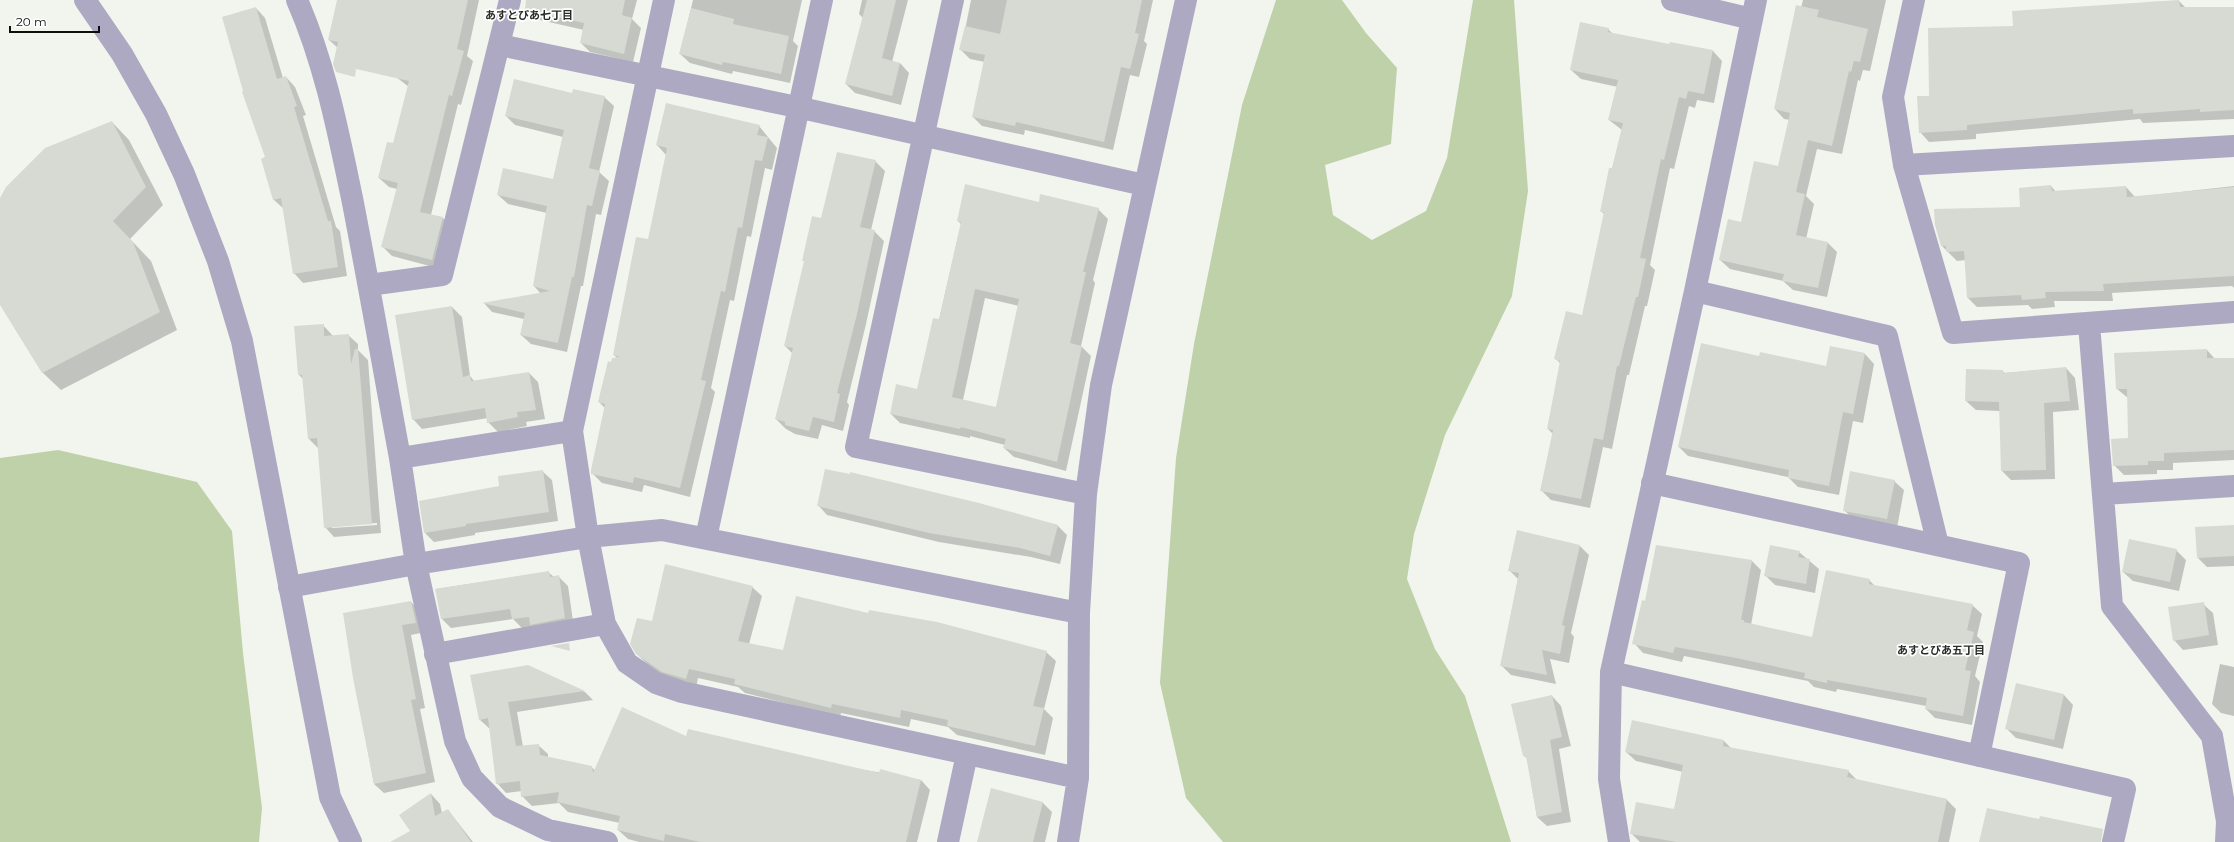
<svg xmlns="http://www.w3.org/2000/svg" width="2234" height="842" viewBox="0 0 2234 842" font-family="Montserrat,'Noto Sans JP',sans-serif">
<style>
.green{fill:#bed1a8}
.shadow{fill:#0003;fill-rule:evenodd}
.building{fill:#d7dad3;fill-rule:evenodd}
.lines{fill:none;stroke-linecap:round;stroke-linejoin:round}
.minor{stroke:#aea9c3;stroke-width:22}
.tertiary{stroke:#aea9c3;stroke-width:22}
.labels{text-anchor:middle;stroke-width:3.5;stroke-linejoin:round;paint-order:stroke}
.neighbourhood-label{font-size:11px;font-weight:bold;fill:#282b26;stroke:#fff}
</style>
<rect width="100%" height="100%" fill="#f2f5ee"/>
<path class="green" d="M 1276,0 L 1342,0 L 1366,33 L 1397,68 L 1391,144 L 1325,165 L 1333,215 L 1372,240 L 1426,211 L 1447,158 L 1473,0 L 1514,0 L 1528,191 L 1512,296 L 1445,435 L 1414,534 L 1407,579 L 1435,649 L 1465,696 L 1511,842 L 1223,842 L 1186,798 L 1160,683 L 1176,458 L 1194,344 L 1242,105 Z
M 58,450 L 197,482 L 232,531 L 243,653 L 262,808 L 259,842 L 0,842 L 0,458 Z"/>
<path class="shadow" d="M 338,0 L 380,0 L 339,49 L 329,40 Z
M 414,0 L 479,0 L 467,56 L 473,61 L 461,105 L 458,104 L 431,215 L 443,218 L 452,228 L 441,269 L 392,256 L 382,246 L 397,189 L 389,187 L 379,178 L 394,144 L 409,87 L 396,77 Z
M 532,0 L 637,0 L 632,19 L 641,28 L 633,62 L 590,52 L 581,43 L 584,30 L 540,20 L 530,10 Z
M 693,0 L 802,0 L 793,41 L 798,46 L 790,83 L 733,71 L 732,74 L 690,63 L 680,54 Z
M 862,0 L 908,0 L 892,62 L 900,63 L 909,73 L 901,105 L 855,93 L 846,84 L 863,18 L 859,14 Z
M 971,0 L 1153,0 L 1144,41 L 1147,44 L 1139,77 L 1130,75 L 1113,150 L 1025,130 L 1024,135 L 982,126 L 973,117 L 985,62 L 970,59 L 961,50 Z
M 1803,0 L 1886,0 L 1870,71 L 1863,70 L 1860,81 L 1858,80 L 1842,154 L 1817,149 L 1806,196 L 1814,204 L 1806,239 L 1828,243 L 1837,252 L 1827,297 L 1793,290 L 1783,281 L 1730,269 L 1720,260 L 1779,167 L 1790,120 L 1784,119 L 1775,109 Z
M 2179,1 L 2186,8 L 2234,8 L 2234,119 L 2143,123 L 2140,119 L 1976,134 L 1976,139 L 1929,142 L 1920,132 L 1930,97 L 2014,27 L 2147,4 L 2147,2 Z
M 256,8 L 265,18 L 283,78 L 286,77 L 295,87 L 306,115 L 303,116 L 336,227 L 340,231 L 347,276 L 303,283 L 294,273 L 284,209 L 274,200 L 262,159 L 266,158 Z
M 1608,29 L 1613,34 L 1670,46 L 1713,51 L 1722,61 L 1714,103 L 1697,100 L 1695,108 L 1689,106 L 1674,169 L 1670,168 L 1650,265 L 1655,270 L 1647,306 L 1645,306 L 1629,375 L 1627,375 L 1612,449 L 1603,447 L 1590,508 L 1551,500 L 1541,490 L 1553,434 L 1548,429 L 1561,364 L 1556,359 L 1583,316 L 1604,214 L 1601,211 L 1622,130 L 1609,120 L 1618,87 L 1581,79 L 1571,70 Z
M 572,94 L 604,97 L 614,106 L 599,172 L 609,181 L 601,215 L 596,214 L 583,286 L 581,286 L 567,352 L 531,344 L 521,335 L 524,319 L 492,312 L 484,303 L 541,294 L 534,286 L 547,213 L 508,204 L 498,195 L 554,180 L 563,137 L 515,125 L 506,116 Z
M 112,122 L 129,140 L 163,205 L 130,239 L 151,261 L 177,330 L 61,390 L 43,373 L 0,303 L 0,200 Z
M 759,126 L 777,148 L 772,170 L 765,168 L 751,237 L 747,236 L 734,301 L 730,300 L 711,388 L 715,392 L 690,497 L 644,485 L 642,492 L 602,483 L 592,473 L 605,408 L 599,402 L 612,363 L 617,358 L 614,355 L 649,241 L 666,155 L 657,145 Z
M 875,161 L 885,171 L 871,230 L 874,231 L 884,241 L 866,324 L 847,402 L 849,405 L 843,431 L 822,425 L 818,439 L 795,434 L 786,429 L 776,419 L 793,354 L 785,346 L 805,262 L 803,260 L 822,219 Z
M 2051,186 L 2056,192 L 2126,187 L 2135,197 L 2234,186 L 2234,288 L 2232,286 L 2112,293 L 2113,301 L 2054,301 L 2055,307 L 2032,309 L 2028,305 L 1977,307 L 1968,298 L 1966,260 L 1957,261 L 1942,246 L 2021,208 Z
M 1039,203 L 1098,209 L 1108,219 L 1093,280 L 1095,283 L 1081,346 L 1091,356 L 1066,471 L 1014,457 L 1004,448 L 1005,445 L 970,436 L 970,438 L 900,423 L 891,414 L 918,390 L 939,320 L 961,224 L 958,221 ZM 985,298 L 1019,306 L 996,408 L 963,400 Z
M 452,307 L 462,317 L 470,376 L 475,382 L 529,373 L 538,382 L 545,419 L 526,422 L 527,426 L 498,432 L 488,422 L 488,418 L 422,429 L 413,419 Z
M 323,325 L 333,336 L 348,335 L 358,344 L 358,350 L 368,360 L 381,533 L 334,537 L 325,527 L 319,449 L 309,439 L 303,379 L 299,375 ZM 377,523 L 377,525 L 332,528 L 332,526 Z
M 1831,347 L 1865,354 L 1874,364 L 1863,423 L 1853,421 L 1839,495 L 1798,487 L 1788,477 L 1688,456 L 1679,447 L 1760,357 L 1827,367 Z
M 2207,350 L 2215,359 L 2234,358 L 2234,460 L 2173,463 L 2173,470 L 2157,470 L 2157,474 L 2124,475 L 2114,465 L 2129,439 L 2128,398 L 2117,389 Z
M 2066,368 L 2075,378 L 2079,410 L 2053,412 L 2055,479 L 2011,480 L 2002,471 L 2000,411 L 1976,410 L 1966,401 L 2002,371 L 2005,373 Z
M 542,471 L 552,480 L 558,521 L 475,533 L 475,535 L 434,542 L 425,533 L 500,487 Z
M 850,476 L 1057,525 L 1067,535 L 1060,564 L 1031,557 L 939,542 L 827,515 L 818,505 Z
M 1894,481 L 1904,490 L 1897,528 L 1854,520 L 1844,510 Z
M 2234,526 L 2234,566 L 2207,567 L 2198,558 Z
M 1518,532 L 1580,546 L 1589,555 L 1571,633 L 1574,637 L 1569,663 L 1550,659 L 1556,684 L 1511,675 L 1501,665 L 1518,579 L 1509,570 Z
M 2176,550 L 2186,560 L 2179,591 L 2133,581 L 2123,572 Z
M 1799,552 L 1819,569 L 1815,593 L 1775,585 L 1765,575 Z
M 1752,561 L 1761,570 L 1751,625 L 1813,639 L 1869,580 L 1876,587 L 1972,605 L 1982,614 L 1977,636 L 1983,642 L 1975,676 L 1980,682 L 1972,725 L 1935,718 L 1926,709 L 1926,706 L 1837,689 L 1836,692 L 1814,687 L 1808,681 L 1684,656 L 1682,662 L 1643,653 L 1634,643 L 1646,602 Z
M 548,572 L 554,577 L 558,576 L 568,586 L 574,628 L 522,628 L 513,619 L 451,628 L 442,619 L 436,589 Z
M 752,587 L 762,596 L 749,644 L 784,651 L 1046,652 L 1056,661 L 1044,709 L 1053,718 L 1045,755 L 957,735 L 948,727 L 911,719 L 909,727 L 841,713 L 840,717 L 745,693 L 738,687 L 698,678 L 696,688 L 672,681 L 647,664 L 637,654 L 652,622 Z
M 411,602 L 420,611 L 425,632 L 411,635 L 425,708 L 420,709 L 435,782 L 384,793 L 374,784 L 354,678 Z
M 2203,604 L 2213,613 L 2218,645 L 2183,650 L 2174,640 Z
M 2220,664 L 2234,667 L 2234,716 L 2221,713 L 2212,704 Z
M 528,666 L 585,692 L 593,700 L 517,712 L 523,747 L 538,745 L 548,754 L 548,758 L 591,767 L 595,770 L 686,738 L 921,780 L 930,790 L 917,842 L 639,842 L 628,839 L 618,830 L 620,823 L 568,812 L 559,803 L 532,806 L 522,796 L 522,791 L 506,793 L 497,783 L 490,729 L 480,720 Z
M 2064,695 L 2073,705 L 2063,749 L 2016,738 L 2006,728 Z
M 1552,696 L 1561,706 L 1571,746 L 1559,749 L 1571,822 L 1547,826 L 1537,817 L 1527,758 L 1524,756 Z
M 1633,721 L 1724,741 L 1731,748 L 1848,771 L 1857,780 L 1946,799 L 1956,809 L 1949,842 L 1640,842 L 1631,833 L 1674,810 L 1683,772 L 1636,761 L 1626,752 Z
M 991,790 L 1043,803 L 1052,812 L 1045,842 L 990,842 Z
M 431,794 L 440,804 L 442,813 L 448,810 L 473,842 L 419,842 Z"/>
<path class="building" d="M 337,0 L 468,0 L 457,49 L 464,51 L 452,96 L 449,95 L 420,212 L 443,217 L 432,260 L 381,247 L 398,183 L 378,178 L 387,142 L 393,143 L 409,81 L 356,69 L 355,77 L 336,72 L 333,64 L 338,42 L 328,40 Z
M 526,0 L 625,0 L 622,15 L 632,18 L 624,54 L 580,43 L 584,23 L 525,10 Z
M 867,0 L 896,0 L 882,58 L 900,63 L 892,96 L 845,84 Z
M 1007,0 L 1142,0 L 1135,33 L 1139,34 L 1130,69 L 1121,67 L 1104,142 L 1016,122 L 1015,126 L 972,117 L 985,55 L 959,50 L 965,26 L 1000,34 Z
M 2179,0 L 2180,7 L 2234,7 L 2234,110 L 2200,112 L 2200,109 L 2133,114 L 2133,109 L 1967,125 L 1967,130 L 1919,133 L 1917,96 L 1929,96 L 1928,28 L 2013,26 L 2012,11 Z
M 1796,5 L 1819,10 L 1817,17 L 1868,29 L 1860,62 L 1854,61 L 1851,72 L 1849,71 L 1832,146 L 1808,140 L 1796,192 L 1805,194 L 1796,235 L 1828,242 L 1818,288 L 1782,281 L 1784,274 L 1719,260 L 1728,219 L 1741,222 L 1754,161 L 1778,166 L 1790,113 L 1774,109 Z
M 256,7 L 277,79 L 286,76 L 297,106 L 294,107 L 328,221 L 331,221 L 338,267 L 293,274 L 281,198 L 273,200 L 261,159 L 265,157 L 242,92 L 243,91 L 222,17 Z
M 691,8 L 734,19 L 733,24 L 789,36 L 781,74 L 723,62 L 722,65 L 679,54 Z
M 1580,22 L 1609,28 L 1608,32 L 1669,44 L 1670,42 L 1713,50 L 1704,94 L 1688,91 L 1686,99 L 1679,97 L 1664,160 L 1661,159 L 1640,258 L 1646,259 L 1638,297 L 1636,297 L 1619,366 L 1617,366 L 1603,440 L 1594,438 L 1581,499 L 1540,491 L 1553,430 L 1547,429 L 1560,361 L 1554,359 L 1566,311 L 1582,315 L 1604,212 L 1600,212 L 1609,168 L 1612,168 L 1623,123 L 1608,120 L 1618,80 L 1570,70 Z
M 514,79 L 572,93 L 573,89 L 605,96 L 589,168 L 600,171 L 592,206 L 587,205 L 574,277 L 572,277 L 558,343 L 520,335 L 525,313 L 482,303 L 550,291 L 533,286 L 547,206 L 497,195 L 503,168 L 553,179 L 564,130 L 505,116 Z
M 666,103 L 760,125 L 757,135 L 768,137 L 762,161 L 755,160 L 742,228 L 738,227 L 725,292 L 721,291 L 701,380 L 706,381 L 680,488 L 634,477 L 633,483 L 591,474 L 591,470 L 605,404 L 598,402 L 608,361 L 611,362 L 612,358 L 620,357 L 613,355 L 636,237 L 648,239 L 667,148 L 656,145 Z
M 112,121 L 146,187 L 113,221 L 133,242 L 160,312 L 42,373 L 0,305 L 0,198 L 6,187 L 45,148 Z
M 837,152 L 876,160 L 860,227 L 875,230 L 857,314 L 837,393 L 840,394 L 834,422 L 813,417 L 809,431 L 785,425 L 785,422 L 775,419 L 793,348 L 784,346 L 804,261 L 802,261 L 812,216 L 821,218 Z
M 965,184 L 1039,202 L 1040,194 L 1099,208 L 1083,272 L 1086,272 L 1070,343 L 1082,346 L 1057,462 L 1003,448 L 1006,439 L 961,427 L 960,429 L 890,414 L 896,384 L 917,389 L 933,318 L 939,319 L 961,222 L 957,221 ZM 975,289 L 1019,299 L 996,407 L 952,397 Z
M 2051,185 L 2052,191 L 2126,186 L 2127,197 L 2234,187 L 2234,276 L 2103,284 L 2104,291 L 2045,292 L 2046,298 L 2022,300 L 2021,295 L 1967,298 L 1964,251 L 1946,252 L 1946,246 L 1941,246 L 1935,225 L 1934,209 L 2020,207 L 2019,188 Z
M 452,306 L 463,377 L 470,375 L 471,381 L 529,372 L 536,410 L 517,412 L 518,417 L 487,423 L 485,408 L 412,420 L 395,315 Z
M 324,324 L 324,336 L 349,334 L 351,364 L 355,349 L 358,349 L 372,524 L 324,528 L 317,438 L 308,439 L 302,375 L 298,375 L 294,326 Z
M 1701,343 L 1759,356 L 1760,352 L 1826,366 L 1830,346 L 1865,353 L 1853,414 L 1843,412 L 1829,486 L 1788,478 L 1789,470 L 1678,447 Z
M 2207,349 L 2207,358 L 2234,358 L 2234,450 L 2164,453 L 2164,461 L 2148,461 L 2148,465 L 2113,466 L 2111,439 L 2128,438 L 2127,389 L 2116,389 L 2114,353 Z
M 2066,367 L 2070,401 L 2044,403 L 2046,470 L 2001,471 L 1999,402 L 1965,401 L 1966,369 L 2003,370 L 2003,373 Z
M 825,469 L 850,474 L 850,472 L 979,503 L 1058,525 L 1050,556 L 1020,548 L 929,533 L 817,506 Z
M 543,470 L 549,512 L 466,524 L 466,526 L 424,533 L 419,501 L 499,486 L 498,476 Z
M 1850,471 L 1895,480 L 1887,519 L 1843,511 Z
M 2234,525 L 2234,556 L 2197,558 L 2195,527 Z
M 1517,530 L 1580,545 L 1562,625 L 1565,626 L 1560,654 L 1542,650 L 1547,675 L 1500,666 L 1519,573 L 1508,571 Z
M 2129,539 L 2177,549 L 2170,582 L 2122,572 Z
M 1656,545 L 1752,560 L 1741,620 L 1744,620 L 1744,622 L 1812,637 L 1826,570 L 1870,579 L 1869,584 L 1973,604 L 1967,630 L 1974,632 L 1965,670 L 1971,671 L 1963,716 L 1925,709 L 1927,698 L 1827,680 L 1827,683 L 1804,678 L 1805,673 L 1736,658 L 1675,647 L 1673,653 L 1632,644 L 1642,600 L 1645,601 Z
M 1770,545 L 1800,551 L 1798,557 L 1810,559 L 1806,584 L 1764,576 Z
M 665,564 L 753,586 L 738,641 L 783,650 L 796,596 L 868,613 L 869,610 L 937,622 L 1047,651 L 1033,706 L 1044,708 L 1035,746 L 947,726 L 948,720 L 901,710 L 900,718 L 832,704 L 831,708 L 734,684 L 735,679 L 689,669 L 686,679 L 662,672 L 636,654 L 630,644 L 637,618 L 652,621 Z
M 549,571 L 550,577 L 559,575 L 565,618 L 530,625 L 529,617 L 512,619 L 510,609 L 441,619 L 435,589 Z
M 411,601 L 416,623 L 402,625 L 416,699 L 411,700 L 426,773 L 374,784 L 353,678 L 343,613 Z
M 2204,602 L 2209,635 L 2173,641 L 2168,607 Z
M 569,643 L 570,651 L 551,646 Z
M 528,665 L 585,691 L 508,702 L 516,746 L 539,744 L 540,755 L 592,766 L 593,773 L 622,707 L 686,736 L 688,729 L 879,773 L 880,769 L 921,780 L 906,842 L 700,842 L 665,834 L 664,841 L 617,830 L 620,816 L 557,802 L 559,792 L 521,797 L 520,781 L 496,784 L 488,718 L 479,720 L 470,675 Z
M 2016,683 L 2064,694 L 2054,740 L 2005,729 Z
M 1552,695 L 1562,737 L 1550,740 L 1562,812 L 1537,817 L 1526,756 L 1523,756 L 1511,704 Z
M 1632,720 L 1724,740 L 1723,746 L 1849,770 L 1847,777 L 1947,799 L 1938,842 L 1677,842 L 1630,834 L 1636,802 L 1674,809 L 1683,765 L 1625,752 Z
M 991,788 L 1043,802 L 1033,842 L 977,842 Z
M 431,793 L 435,816 L 448,809 L 471,842 L 390,842 L 410,831 L 399,815 Z
M 1987,808 L 2039,819 L 2040,816 L 2103,829 L 2101,842 L 1979,842 Z"/>
<g class="lines">
<path class="minor" d="M 297,0 C 325,64 338,131 352,198 C 369,285 384,371 400,458 L 572,431
M 664,0 L 572,431 L 588,537 L 605,624 L 627,663 L 656,683 L 682,692 L 1078,778
M 953,0 L 856,447 L 1086,494
M 1672,0 L 1752,19
M 1914,0 L 1893,97 L 1904,165 L 1953,333 L 2234,312
M 500,45 L 797,107 L 1144,185
M 1904,165 L 2234,146
M 369,285 L 442,275 L 510,0
M 1695,291 L 1887,336 L 1938,545
M 2089,324 L 2112,606 L 2212,736 L 2227,821 L 2226,842
M 400,458 L 416,564 L 455,741 L 472,778 L 500,807 L 548,830 L 607,842
M 1652,483 L 2019,563 L 1979,756
M 2103,494 L 2234,486
M 706,538 L 822,0
M 289,587 L 416,564 L 588,537 L 662,530 L 1079,613
M 435,654 L 605,624
M 1611,672 L 2125,789 L 2113,842
M 948,842 L 967,754
M 1068,842 L 1078,778 L 1079,613 L 1086,494 L 1101,385 L 1186,0
M 1619,842 L 1609,779 L 1611,672 L 1695,291 L 1756,0"/>
<path class="tertiary" d="M 85,0 L 122,54 L 156,114 L 184,174 L 218,261 L 242,341 L 330,797 L 351,842"/>
</g>
<g class="labels">
<g class="neighbourhood-label">
<text x="529" y="19">あすとぴあ七丁目</text>
<text x="1941" y="654">あすとぴあ五丁目</text>
</g>
</g>
<path d="M10 26v6h89v-6" fill="none" stroke="#0e0f0d" stroke-width="2"/>
<text x="16" y="26" font-size="12" fill="#0e0f0d" stroke="#ffffff" stroke-width="3" paint-order="stroke">20 m</text>
</svg>
